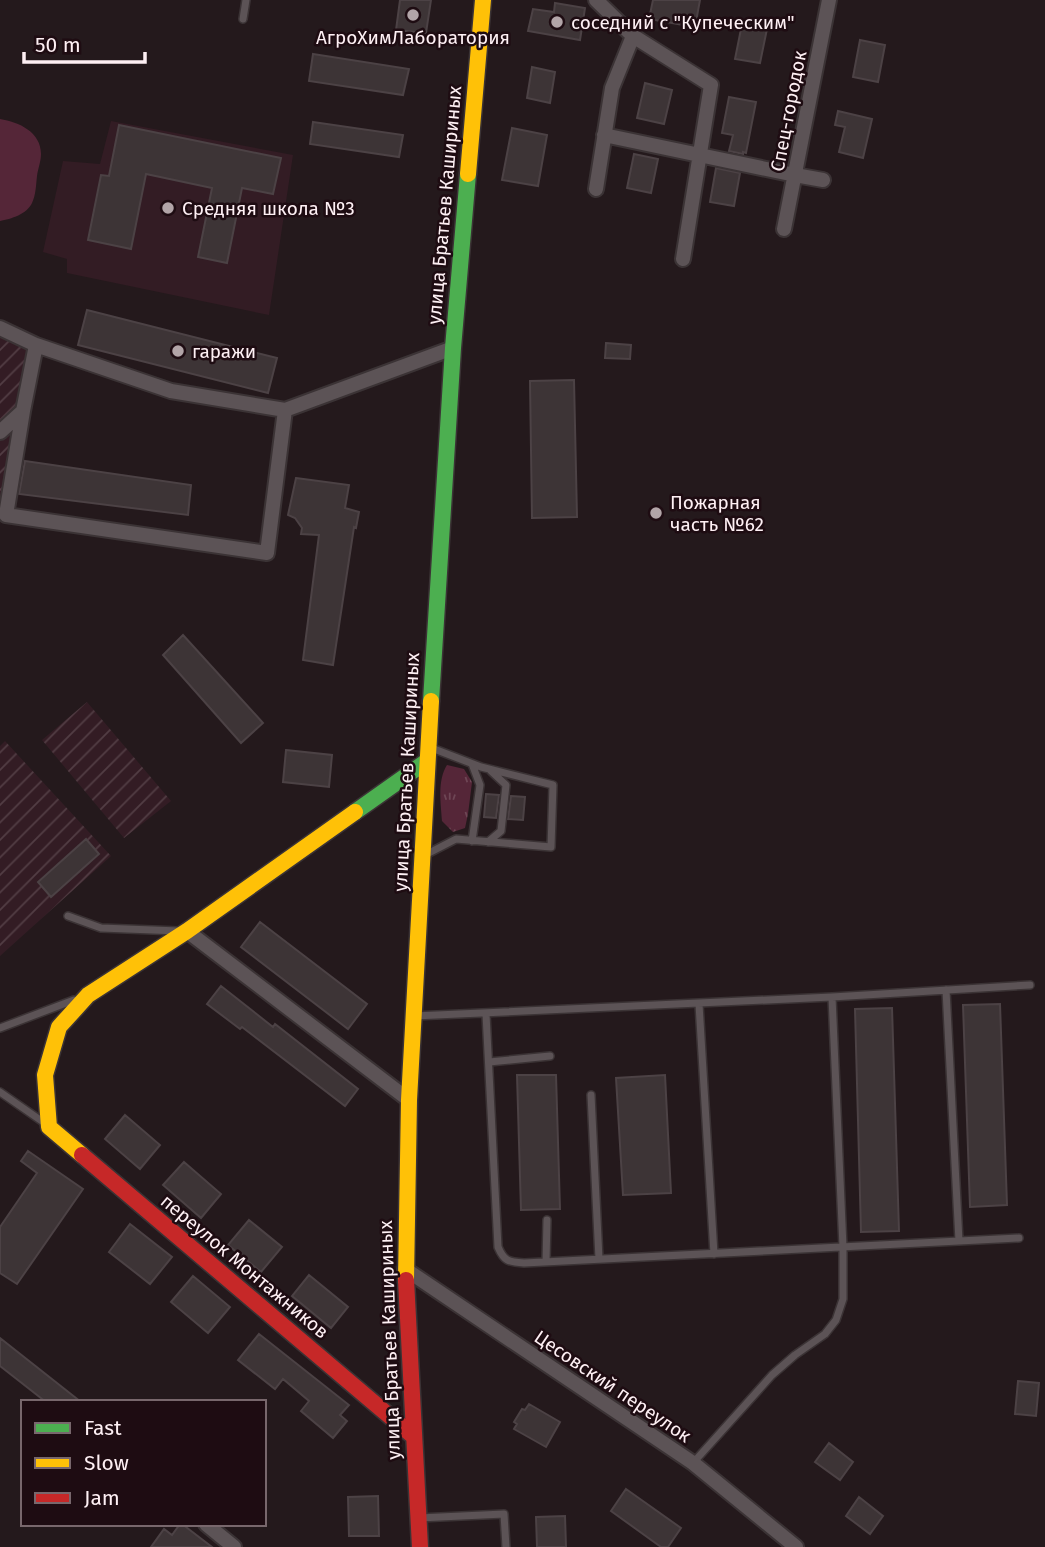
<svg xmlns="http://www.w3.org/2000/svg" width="1045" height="1547" viewBox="0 0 1045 1547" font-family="'Fira Sans',sans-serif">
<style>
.built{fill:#331c24}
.industrial{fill:url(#industrial-furrows)}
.grass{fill:url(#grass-tufts)}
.green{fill:#552638}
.building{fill:#3d3436;stroke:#4c4245;stroke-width:2}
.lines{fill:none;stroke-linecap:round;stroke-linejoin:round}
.lane-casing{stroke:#3b3335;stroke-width:10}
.street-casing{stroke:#3b3335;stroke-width:18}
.fast-casing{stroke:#3b3335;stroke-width:19}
.slow-casing{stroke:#3b3335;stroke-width:19}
.jam-casing{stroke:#3b3335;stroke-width:19}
.lane{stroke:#5c5356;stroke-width:7}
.street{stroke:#5c5356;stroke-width:14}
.fast{stroke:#4caf50;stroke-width:16}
.slow{stroke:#ffc107;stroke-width:16}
.jam{stroke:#c62828;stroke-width:16}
.poi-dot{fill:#b2a5a8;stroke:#1e0c12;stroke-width:2.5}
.labels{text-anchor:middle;stroke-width:5;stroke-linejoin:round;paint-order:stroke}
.poi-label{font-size:19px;fill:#fef0f4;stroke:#1e0c12;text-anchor:start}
.street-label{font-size:19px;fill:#fef0f4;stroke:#1e0c12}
</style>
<defs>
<pattern id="industrial-furrows" width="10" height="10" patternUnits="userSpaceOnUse" patternTransform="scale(1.75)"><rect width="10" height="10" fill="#331c24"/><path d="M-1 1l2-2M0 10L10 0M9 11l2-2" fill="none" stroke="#523d44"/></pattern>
<pattern id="grass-tufts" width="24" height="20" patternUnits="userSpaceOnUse" patternTransform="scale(1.75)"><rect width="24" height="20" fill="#552638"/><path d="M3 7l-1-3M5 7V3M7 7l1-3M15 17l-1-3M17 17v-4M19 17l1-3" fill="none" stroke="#6e4655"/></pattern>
</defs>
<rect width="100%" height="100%" fill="#24191c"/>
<path class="built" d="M 111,121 L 293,155 L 269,315 L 67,273 L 67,259 L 43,252 L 63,161 L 100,164 Z"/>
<path class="industrial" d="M 0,337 L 27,349 L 0,524 Z
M 87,702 L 171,801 L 124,838 L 42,740 Z
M 5,741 L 111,856 L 0,956 L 0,746 Z"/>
<path class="grass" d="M 447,765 L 464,769 L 472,782 L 468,814 L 465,828 L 453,832 L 442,821 C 441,803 437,781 447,765 Z"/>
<path class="green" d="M 0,119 C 19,122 41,132 41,154 C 41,161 38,169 37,176 C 36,184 36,195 32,203 C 27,214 11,219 0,221 Z"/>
<path class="building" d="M 400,0 L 431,0 L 426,33 L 396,30 Z
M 653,0 L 700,0 L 695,27 L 649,19 Z
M 555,3 L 585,8 L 580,40 L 528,31 L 533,9 L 554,12 Z
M 742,24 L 767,29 L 760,63 L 735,59 Z
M 860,40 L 885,45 L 878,82 L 853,77 Z
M 313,54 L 409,69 L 403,95 L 309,81 Z
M 532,67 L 555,72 L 550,103 L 527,98 Z
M 645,83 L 672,90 L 664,124 L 637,118 Z
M 729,97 L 756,102 L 746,153 L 743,152 L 743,154 L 729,151 L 733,135 L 722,133 Z
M 838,111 L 872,119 L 863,158 L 839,152 L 845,127 L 835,125 Z
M 313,122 L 403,135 L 399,157 L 310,144 Z
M 119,125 L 281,158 L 273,194 L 242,188 L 227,263 L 198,257 L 212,188 L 146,174 L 131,249 L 88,240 L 101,175 L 109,176 Z
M 512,128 L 547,135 L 538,186 L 502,180 Z
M 634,154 L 658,159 L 651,193 L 627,188 Z
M 716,168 L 740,173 L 734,206 L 710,202 Z
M 87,310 L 277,358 L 268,393 L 78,345 Z
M 606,343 L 631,345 L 630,359 L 605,358 Z
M 574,380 L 577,517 L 532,518 L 530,381 Z
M 25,461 L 191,485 L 188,515 L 19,494 Z
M 296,478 L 349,485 L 345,508 L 359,512 L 356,528 L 354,527 L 333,665 L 303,660 L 319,535 L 301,534 L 302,528 L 295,518 L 288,515 Z
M 183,635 L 263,723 L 241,743 L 163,655 Z
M 286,750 L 332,755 L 329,787 L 283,782 Z
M 486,794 L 499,795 L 496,818 L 484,817 Z
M 511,796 L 525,797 L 523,820 L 508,819 Z
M 86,839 L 99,854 L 51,897 L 38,882 Z
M 260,922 L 367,1004 L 348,1029 L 241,947 Z
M 221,986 L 273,1027 L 275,1024 L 358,1089 L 345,1106 L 242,1027 L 240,1029 L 207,1004 Z
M 1000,1004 L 1007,1205 L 970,1207 L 963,1005 Z
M 892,1008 L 899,1231 L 861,1232 L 855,1009 Z
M 517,1075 L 556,1075 L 560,1209 L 521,1210 Z
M 665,1075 L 671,1193 L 623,1195 L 616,1078 Z
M 125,1115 L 160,1145 L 140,1169 L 105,1139 Z
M 28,1151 L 83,1189 L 17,1284 L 0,1273 L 0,1227 L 37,1173 L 21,1161 Z
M 184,1162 L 221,1194 L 201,1218 L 163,1185 Z
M 249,1220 L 282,1247 L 261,1272 L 228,1245 Z
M 130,1224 L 172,1257 L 150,1284 L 109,1252 Z
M 309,1275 L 348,1307 L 331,1328 L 292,1296 Z
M 193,1276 L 230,1307 L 208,1333 L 171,1302 Z
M 259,1334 L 349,1405 L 340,1415 L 347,1421 L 333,1438 L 301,1411 L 309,1401 L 283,1379 L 275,1389 L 238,1360 Z
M 0,1338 L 81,1402 L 46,1402 L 0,1366 Z
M 1018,1381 L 1039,1383 L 1036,1416 L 1015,1414 Z
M 529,1404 L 560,1422 L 546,1447 L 514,1429 L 517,1424 L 514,1422 L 522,1409 L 525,1410 Z
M 829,1443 L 853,1462 L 840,1480 L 815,1462 Z
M 626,1489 L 681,1528 L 668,1547 L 661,1547 L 611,1511 Z
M 378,1496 L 379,1536 L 349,1536 L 348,1497 Z
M 859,1497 L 883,1516 L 870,1534 L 846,1516 Z
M 565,1516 L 566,1547 L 537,1547 L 536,1517 Z
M 180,1524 L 182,1524 L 212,1547 L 151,1547 L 164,1529 L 172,1535 Z"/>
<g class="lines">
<g class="lane-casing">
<path id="lane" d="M 243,19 L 246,0
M 472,841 L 480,785 L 472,764
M 488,842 L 501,831 L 506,785 L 491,771
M 425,855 L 456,839 L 551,847 L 553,785 L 481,767 L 429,747
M 68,916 L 101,928 L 179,931
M 946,990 L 959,1241
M 699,1004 L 714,1254
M 486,1014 L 498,1247 C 504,1261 508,1262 524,1263 L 1019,1238
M 414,1016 L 832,997 L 1030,985
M 0,1028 L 74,1000
M 489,1062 L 550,1056
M 0,1092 L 46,1124
M 591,1095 L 599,1259
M 546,1262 L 547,1220
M 693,1463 L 772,1375 L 795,1355 L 825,1334 L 836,1320 L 843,1299 L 843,1247 L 832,997
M 419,1518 L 504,1514 L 506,1547"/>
</g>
<g class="street-casing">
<path id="street" d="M 596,0 L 633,36 L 711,85 L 683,259
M 604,135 L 795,175 L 823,180
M 596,189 L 612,88 L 633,36
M 784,229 L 829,0
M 0,328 L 36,345 L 171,391 L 285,410 L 453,348
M 36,345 L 23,411 L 6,515 L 267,553 L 285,410
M 0,432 L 23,411
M 187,931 L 409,1100
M 405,1269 L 693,1463 L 796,1547
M 206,1524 L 234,1547"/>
</g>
<g class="fast-casing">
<path id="fast" d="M 431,701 L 453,348 L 468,174
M 355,812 L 427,761"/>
</g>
<g class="slow-casing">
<path id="slow" d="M 468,174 L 483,0
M 82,1155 L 49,1127 L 45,1075 L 59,1027 L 88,995 L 187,931 L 355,812
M 406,1280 L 409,1100 L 431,701"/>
</g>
<g class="jam-casing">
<path id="jam" d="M 82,1155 L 413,1436
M 406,1280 L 420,1547"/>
</g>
<use href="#lane" class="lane"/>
<use href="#street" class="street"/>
<use href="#fast" class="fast"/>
<use href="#slow" class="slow"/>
<use href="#jam" class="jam"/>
</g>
<g class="poi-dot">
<circle cx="413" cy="15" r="7"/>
<circle cx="557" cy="22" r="7"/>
<circle cx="168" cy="208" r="7"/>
<circle cx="178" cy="351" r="7"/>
<circle cx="656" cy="513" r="7"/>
</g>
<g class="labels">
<g class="poi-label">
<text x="571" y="29">соседний с "Купеческим"</text>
<text x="413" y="44" text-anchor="middle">АгроХимЛаборатория</text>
<text x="182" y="215">Средняя школа №3</text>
<text x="192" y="358">гаражи</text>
<text x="670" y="509">Пожарная<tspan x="670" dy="22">часть №62</tspan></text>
</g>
<g class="street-label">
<text transform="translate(788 111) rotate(-79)" y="7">Спец-городок</text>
<text transform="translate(444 205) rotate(-85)" y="7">улица Братьев Кашириных</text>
<text transform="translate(406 772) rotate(-87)" y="7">улица Братьев Кашириных</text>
<text transform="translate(245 1266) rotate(40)" y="7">переулок Монтажников</text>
<text transform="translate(389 1340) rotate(-92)" y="7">улица Братьев Кашириных</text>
<text transform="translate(613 1386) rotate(34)" y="7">Цесовский переулок</text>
</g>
</g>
<rect x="21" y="1400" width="245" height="126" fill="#1e0c12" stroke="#78676c" stroke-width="2"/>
<rect x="35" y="1423" width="35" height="10" fill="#4caf50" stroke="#78676c" stroke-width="2"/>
<text x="84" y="1435" font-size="21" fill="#fef0f4">Fast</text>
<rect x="35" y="1458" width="35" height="10" fill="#ffc107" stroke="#78676c" stroke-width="2"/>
<text x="84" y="1470" font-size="21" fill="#fef0f4">Slow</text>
<rect x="35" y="1493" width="35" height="10" fill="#c62828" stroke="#78676c" stroke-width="2"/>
<text x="84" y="1505" font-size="21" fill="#fef0f4">Jam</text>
<path d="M24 52v10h121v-10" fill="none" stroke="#fef0f4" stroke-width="3.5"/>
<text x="35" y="52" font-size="21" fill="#fef0f4" stroke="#1e0c12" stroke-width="5" paint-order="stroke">50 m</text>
</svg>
